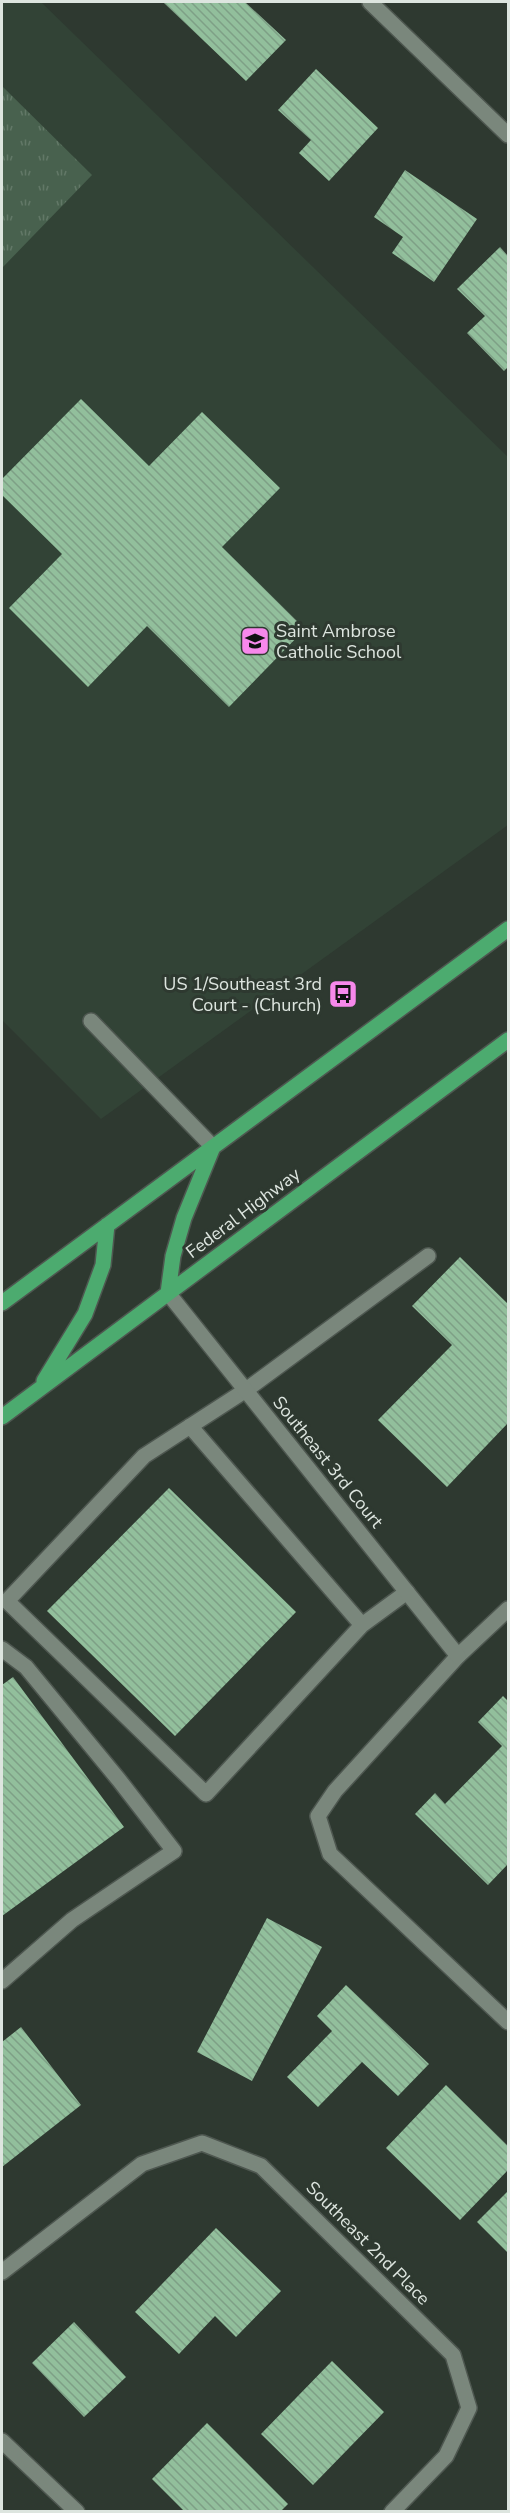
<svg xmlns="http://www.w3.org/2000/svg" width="510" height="2513" viewBox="0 0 510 2513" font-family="'Nunito Sans',sans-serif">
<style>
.built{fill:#324336}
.park{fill:url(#park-tufts)}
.building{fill:url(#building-back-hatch)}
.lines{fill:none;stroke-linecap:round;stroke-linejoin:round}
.service-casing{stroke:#4e5750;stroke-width:18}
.minor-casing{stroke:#4e5750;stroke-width:18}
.primary-casing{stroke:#4e5750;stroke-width:18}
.service{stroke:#7a877c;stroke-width:15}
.minor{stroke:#7a877c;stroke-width:15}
.primary{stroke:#4cab6f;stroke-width:15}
.labels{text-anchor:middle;stroke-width:6;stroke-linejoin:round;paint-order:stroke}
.poi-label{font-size:18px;fill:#dde5df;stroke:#2e3930;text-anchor:start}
.street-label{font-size:18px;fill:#dde5df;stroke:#2e3930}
</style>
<defs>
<pattern id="park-tufts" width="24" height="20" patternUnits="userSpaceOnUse" patternTransform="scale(1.5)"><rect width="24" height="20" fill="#48614e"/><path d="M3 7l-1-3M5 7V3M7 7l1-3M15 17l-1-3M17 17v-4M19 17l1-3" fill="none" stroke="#627867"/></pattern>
<pattern id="building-back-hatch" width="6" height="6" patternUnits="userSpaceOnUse" patternTransform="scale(1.5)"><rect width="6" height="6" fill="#92bf9c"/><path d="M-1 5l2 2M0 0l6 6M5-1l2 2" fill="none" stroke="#7ea086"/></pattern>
</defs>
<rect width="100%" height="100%" fill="#2e3930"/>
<path class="built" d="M 2,2 L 41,2 L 508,457 L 508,825 L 101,1119 L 2,1020 Z"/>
<path class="park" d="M 2,86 L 92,175 L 2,268 Z"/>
<path class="building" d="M 165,2 L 245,2 L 286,40 L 246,81 L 164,3 Z
M 316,69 L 378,128 L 329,181 L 299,153 L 311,140 L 278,110 Z
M 405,170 L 477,219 L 434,282 L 392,253 L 403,237 L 374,217 Z
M 500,247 L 508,256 L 508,367 L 504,371 L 467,333 L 485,316 L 457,289 Z
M 81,399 L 149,466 L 202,412 L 280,488 L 222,547 L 305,629 L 229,707 L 147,626 L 88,687 L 9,608 L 62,554 L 2,495 L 2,479 Z
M 460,1257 L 508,1304 L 508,1423 L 447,1487 L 378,1420 L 452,1345 L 412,1306 Z
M 169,1488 L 296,1612 L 175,1736 L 47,1611 Z
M 13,1677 L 124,1827 L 2,1916 L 2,1685 Z
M 503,1696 L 508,1701 L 508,1864 L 488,1885 L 415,1814 L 435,1793 L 445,1804 L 502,1746 L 478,1722 Z
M 267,1918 L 322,1947 L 252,2081 L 197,2052 Z
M 346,1985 L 429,2064 L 398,2096 L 362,2062 L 318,2107 L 287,2077 L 332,2031 L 317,2016 Z
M 21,2027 L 81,2105 L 2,2167 L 2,2042 Z
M 446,2085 L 508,2146 L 508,2170 L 460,2220 L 386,2148 Z
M 508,2191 L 508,2253 L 477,2222 Z
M 216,2228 L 281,2291 L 236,2337 L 215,2316 L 179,2354 L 135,2312 Z
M 74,2322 L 126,2377 L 84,2417 L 32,2363 Z
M 332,2361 L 384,2412 L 313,2485 L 261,2434 Z
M 207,2423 L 288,2504 L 280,2512 L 185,2512 L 152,2479 Z"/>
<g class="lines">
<g class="service-casing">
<path id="service" d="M 91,1021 L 213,1147
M 190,1426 L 362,1625
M 407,1592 L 362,1625 L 206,1794 L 7,1601 L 144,1456 L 246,1390 L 428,1256
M 508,1609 L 458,1656 L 335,1791 L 318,1816 L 330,1854 L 508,2022
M 2,1649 L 26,1667 L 119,1780 L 174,1851 L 72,1920 L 2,1981"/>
</g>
<g class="minor-casing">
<path id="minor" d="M 370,2 L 508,135
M 168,1293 L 458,1656
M 2,2272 L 142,2164 L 202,2143 L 261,2166 L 453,2355 L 469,2408 L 446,2456 L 392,2512
M 2,2441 L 77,2512"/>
</g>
<g class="primary-casing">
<path id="primary" d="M 168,1293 L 173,1256 L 184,1218 L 213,1147
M 2,1303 L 508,929
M 44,1381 L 85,1314 L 103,1265 L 107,1225
M 2,1417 L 508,1040"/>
</g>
<use href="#service" class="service"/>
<use href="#minor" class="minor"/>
<use href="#primary" class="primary"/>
</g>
<defs>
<g id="school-square" transform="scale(1.5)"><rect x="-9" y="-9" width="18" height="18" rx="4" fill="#f788eb" stroke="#2e3930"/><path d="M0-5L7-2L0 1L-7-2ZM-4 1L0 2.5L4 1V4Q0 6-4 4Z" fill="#111"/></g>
<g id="bus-square" transform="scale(1.5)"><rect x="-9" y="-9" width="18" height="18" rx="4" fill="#f788eb" stroke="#2e3930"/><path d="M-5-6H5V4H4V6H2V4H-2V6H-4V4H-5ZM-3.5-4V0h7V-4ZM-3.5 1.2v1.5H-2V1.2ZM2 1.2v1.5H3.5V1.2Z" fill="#111"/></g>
</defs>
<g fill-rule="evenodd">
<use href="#school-square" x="255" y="641"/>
<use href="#bus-square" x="343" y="994"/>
</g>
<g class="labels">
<g class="poi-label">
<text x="276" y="637">Saint Ambrose<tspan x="276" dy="21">Catholic School</tspan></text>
<text x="322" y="990" text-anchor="end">US 1/Southeast 3rd<tspan x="322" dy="21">Court - (Church)</tspan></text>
</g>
<g class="street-label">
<text transform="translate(243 1213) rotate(-37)" y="6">Federal Highway</text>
<text transform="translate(328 1462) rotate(51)" y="6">Southeast 3rd Court</text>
<text transform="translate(368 2243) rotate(45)" y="6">Southeast 2nd Place</text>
</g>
</g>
<rect width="510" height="2513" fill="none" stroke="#dde5df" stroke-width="6"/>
</svg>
